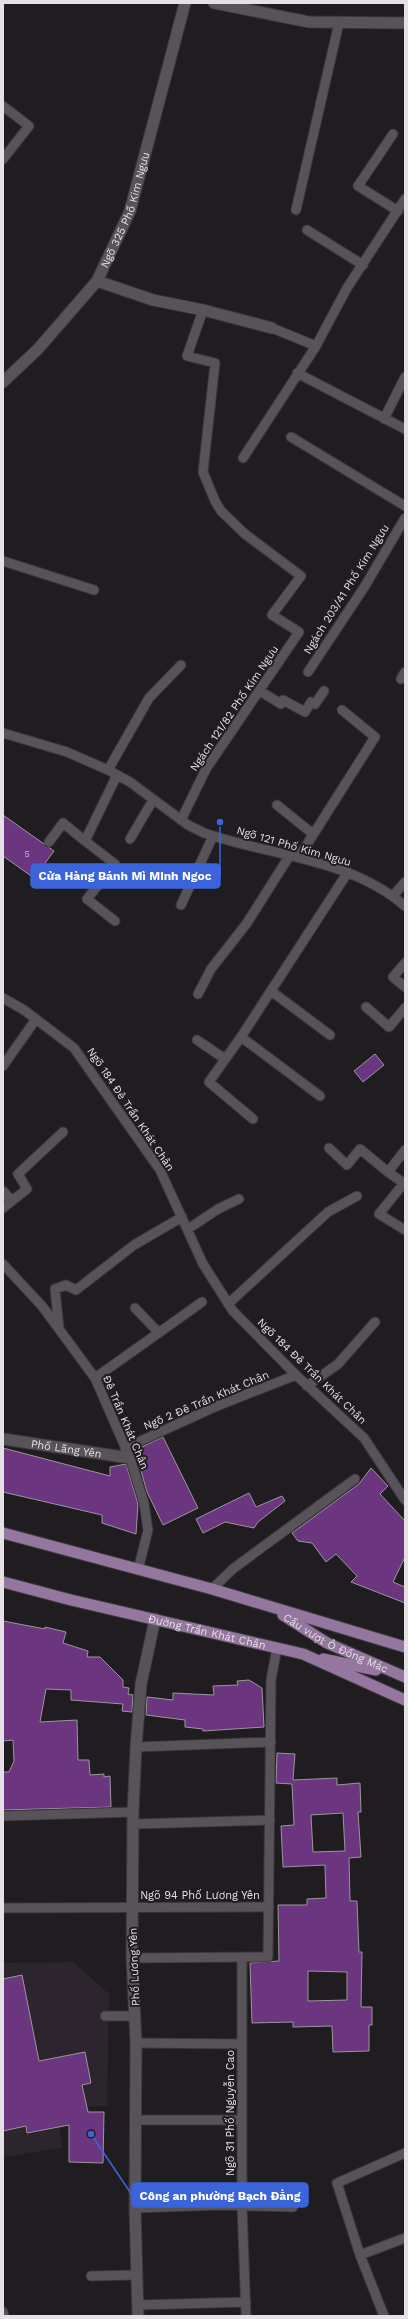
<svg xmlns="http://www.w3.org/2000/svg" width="408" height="2319" viewBox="0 0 408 2319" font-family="'Work Sans',sans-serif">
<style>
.built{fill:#2c252e}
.building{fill:#6b357f;stroke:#9a979c;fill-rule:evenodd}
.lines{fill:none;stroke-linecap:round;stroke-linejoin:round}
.service-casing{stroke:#3a373b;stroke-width:11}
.minor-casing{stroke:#3a373b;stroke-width:13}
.primary-casing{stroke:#3a373b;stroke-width:13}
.service{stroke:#575358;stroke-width:9}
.minor{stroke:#575358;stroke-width:11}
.primary{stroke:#94769f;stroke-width:11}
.labels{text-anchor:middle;stroke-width:4;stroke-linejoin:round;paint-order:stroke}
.number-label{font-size:9px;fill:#c5b6cb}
.street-label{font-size:11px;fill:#e3e1e4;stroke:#201d21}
.leader{fill:none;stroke:#3b64da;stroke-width:1.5}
.callout-dot{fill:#3b64da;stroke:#201d21;stroke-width:1.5}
.callout{fill:#3b64da;stroke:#3b64da;stroke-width:1.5}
.callout-label{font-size:12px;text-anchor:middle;font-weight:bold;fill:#fff}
</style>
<rect width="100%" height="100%" fill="#201d21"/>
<path class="built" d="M 73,1962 L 109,1994 L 107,2106 L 57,2107 L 62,2148 L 3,2157 L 3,1963 Z"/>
<path class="building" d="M 3,815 L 54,851 L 34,878 L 3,856 Z
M 375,1054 L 384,1065 L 363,1082 L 354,1071 Z
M 163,1437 L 198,1508 L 163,1525 L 147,1492 L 135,1450 Z
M 3,1448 L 110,1476 L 110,1467 L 126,1464 L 138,1504 L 136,1534 L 102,1523 L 102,1515 L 3,1492 Z
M 371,1468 L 388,1486 L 380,1494 L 405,1521 L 405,1557 L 393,1582 L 405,1587 L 405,1603 L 351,1582 L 357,1576 L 336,1554 L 326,1562 L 312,1543 L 298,1541 L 292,1533 L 359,1484 Z
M 249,1493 L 256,1507 L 282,1496 L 285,1501 L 258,1522 L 254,1528 L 225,1522 L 203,1533 L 196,1519 Z
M 3,1621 L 45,1629 L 45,1627 L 66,1632 L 63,1643 L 88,1651 L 87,1657 L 100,1657 L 123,1680 L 123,1687 L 129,1688 L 128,1694 L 133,1695 L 132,1712 L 122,1711 L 123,1704 L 71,1700 L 71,1690 L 46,1689 L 40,1722 L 77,1720 L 78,1760 L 89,1760 L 90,1775 L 104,1774 L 104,1777 L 110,1776 L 111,1807 L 3,1810 L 3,1772 L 9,1772 L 14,1761 L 13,1740 L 3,1741 Z
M 249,1680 L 262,1688 L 264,1727 L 203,1731 L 203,1729 L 185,1727 L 185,1720 L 146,1715 L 147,1697 L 173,1700 L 173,1693 L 214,1695 L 213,1686 L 238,1685 L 237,1681 Z
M 277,1753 L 295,1754 L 293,1780 L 337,1778 L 337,1785 L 360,1783 L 361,1812 L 358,1812 L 361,1857 L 349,1858 L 350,1901 L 357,1901 L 359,1952 L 362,1952 L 361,2007 L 372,2007 L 372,2025 L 369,2025 L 369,2051 L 333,2052 L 332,2026 L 293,2027 L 293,2022 L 252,2023 L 250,1963 L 279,1961 L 278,1905 L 307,1905 L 307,1899 L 326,1898 L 325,1865 L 283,1867 L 281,1826 L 294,1825 L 292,1784 L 276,1783 ZM 343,1813 L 345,1851 L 313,1852 L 311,1815 ZM 308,1971 L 347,1972 L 347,2000 L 308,2001 Z
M 22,1975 L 39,2061 L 85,2052 L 91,2083 L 82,2085 L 88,2112 L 104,2112 L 103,2163 L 69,2162 L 69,2125 L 27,2133 L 26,2126 L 3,2131 L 3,1979 Z"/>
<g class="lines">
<g class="service-casing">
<path id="service" d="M 3,106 L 29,126 L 3,159
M 393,134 L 358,186 L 398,211
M 296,210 L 339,23
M 307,230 L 363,265
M 272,328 L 316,346
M 297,373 L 405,429
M 384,419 L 405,377
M 291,437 L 405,506
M 243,458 L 316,346 L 347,288 L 405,199
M 3,561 L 94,590
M 308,672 L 365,586 L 405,518
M 401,679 L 405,672
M 260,691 L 281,704 L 283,700 L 305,712 L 311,702 L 315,704 L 324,691
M 3,733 L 67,752 L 108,770 L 130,782 L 188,825 L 204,833 C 271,856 349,858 405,906
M 108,770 L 149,698 L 181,665
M 277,805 L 313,834
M 181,820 L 206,769 L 299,632 L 272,615 L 301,576 L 245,534 L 221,511 L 215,501 L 203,472 L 215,363 L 187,356 L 203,310
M 130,839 L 153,800
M 85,841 L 115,864 L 87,899 L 115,921
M 49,842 L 63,823 L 85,841 L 117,775
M 299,857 L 375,737 L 342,710
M 393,896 L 405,882
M 181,905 L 213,836
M 405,963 L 393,977 L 405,987
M 271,991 L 330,1035
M 198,994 L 211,969 L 247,923 L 290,855
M 3,998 L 24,1010 L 74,1048 L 160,1170 L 203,1264 L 233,1311 L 296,1375 L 364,1438 L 405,1500
M 366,1007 L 389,1027 L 405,1008
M 241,1037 L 320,1096
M 197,1040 L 225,1059
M 3,1066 L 36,1019
M 253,1119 L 209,1082 L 241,1037 L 348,872
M 329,1148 L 347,1165 L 360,1149 L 388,1172
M 405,1150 L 388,1172 L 405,1184
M 404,1183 L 379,1214 L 405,1230
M 3,1191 L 12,1201
M 3,1208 L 27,1189 L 18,1174 L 63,1132
M 188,1229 L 218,1209 L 239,1199
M 3,1264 L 42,1306 L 95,1378 L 130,1458 L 144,1503 L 148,1530 L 138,1570
M 228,1304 L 328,1212 L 357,1196
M 135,1308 L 159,1333
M 59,1328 L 55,1289 L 66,1285 L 76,1290 L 134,1245 L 182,1217
M 95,1378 L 202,1302
M 307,1386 L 338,1364 L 375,1322
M 125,1448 L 217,1406 L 296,1375
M 212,1589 L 234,1568 L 355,1479
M 136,1747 L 271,1742
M 3,1816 L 133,1812
M 134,1824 L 270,1820
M 3,1908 L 269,1907
M 242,1957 L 242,2206 L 246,2316
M 132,1958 L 268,1957 L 271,1680 L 277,1648
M 105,2016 L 135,2016
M 136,2043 L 242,2044
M 136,2120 L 242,2120
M 135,2208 L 221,2205 L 293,2207
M 360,2255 L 405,2238
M 91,2276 L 136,2275
M 138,2305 L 246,2302
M 3,2312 L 4,2316
M 384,2316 L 360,2255 L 337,2183 L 405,2153"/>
</g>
<g class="minor-casing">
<g id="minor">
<path d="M 214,3 L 309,22 L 405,23"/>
<path d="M 97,281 L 153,300 L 203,310 L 272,328"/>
<path id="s1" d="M 3,382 L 38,349 L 97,281 L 130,211 L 185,3"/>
<path id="s2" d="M 3,1439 L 130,1458"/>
<path d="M 138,2316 L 135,2208 L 136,2043 L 132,1958 L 133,1812 L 136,1747 L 141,1684 L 155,1619"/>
</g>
</g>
<g class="primary-casing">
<g id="primary">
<path d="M 3,1533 L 212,1589 L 405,1647"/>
<path id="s3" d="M 3,1582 L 71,1600 L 303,1654 L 405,1700"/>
<path id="s4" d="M 283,1615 L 327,1643 L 405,1677"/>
<path d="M 323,1659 L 376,1670"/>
</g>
</g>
<use href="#service" class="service"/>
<use href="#minor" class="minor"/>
<use href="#primary" class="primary"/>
</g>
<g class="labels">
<g class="number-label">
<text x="27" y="857">5</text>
</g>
<g class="street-label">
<text dy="4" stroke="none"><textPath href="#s1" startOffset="215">Ngõ 325 Phố Kim Ngưu</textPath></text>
<text transform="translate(346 589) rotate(-58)" y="4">Ngách 203/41 Phố Kim Ngưu</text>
<text transform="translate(234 708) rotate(-56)" y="4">Ngách 121/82 Phố Kim Ngưu</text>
<text transform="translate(294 846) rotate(16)" y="4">Ngõ 121 Phố Kim Ngưu</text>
<text transform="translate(131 1109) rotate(56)" y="4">Ngõ 184 Đê Trần Khát Chân</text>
<text transform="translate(312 1371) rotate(44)" y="4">Ngõ 184 Đê Trần Khát Chân</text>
<text transform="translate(206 1400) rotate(-23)" y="4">Ngõ 2 Đê Trần Khát Chân</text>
<text transform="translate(126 1422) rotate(67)" y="4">Đê Trần Khát Chân</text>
<text dy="4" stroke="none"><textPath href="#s2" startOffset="64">Phố Lãng Yên</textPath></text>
<text dy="4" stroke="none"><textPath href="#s3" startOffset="210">Đường Trần Khát Chân</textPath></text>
<text dy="4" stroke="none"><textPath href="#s4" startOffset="60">Cầu vượt Ô Đống Mác</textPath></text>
<text x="200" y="1899">Ngõ 94 Phố Lương Yên</text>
<text transform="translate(134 1967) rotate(-92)" y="4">Phố Lương Yên</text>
<text transform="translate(230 2113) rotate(-90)" y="4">Ngõ 31 Phố Nguyễn Cao</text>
</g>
</g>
<path class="leader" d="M220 822L220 876M91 2134L132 2195"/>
<g class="callout-dot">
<circle cx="220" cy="822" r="4"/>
<circle cx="91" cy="2134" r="4"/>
</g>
<g class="callout">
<rect x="31" y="864" width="189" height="24" rx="4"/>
<rect x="132" y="2183" width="176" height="24" rx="4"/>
</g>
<g class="callout-label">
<text x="125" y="880">Cửa Hàng Bánh Mì Minh Ngoc</text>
<text x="220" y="2200">Công an phường Bạch Đằng</text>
</g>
<rect width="408" height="2319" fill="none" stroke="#e3e1e4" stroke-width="8"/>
</svg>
